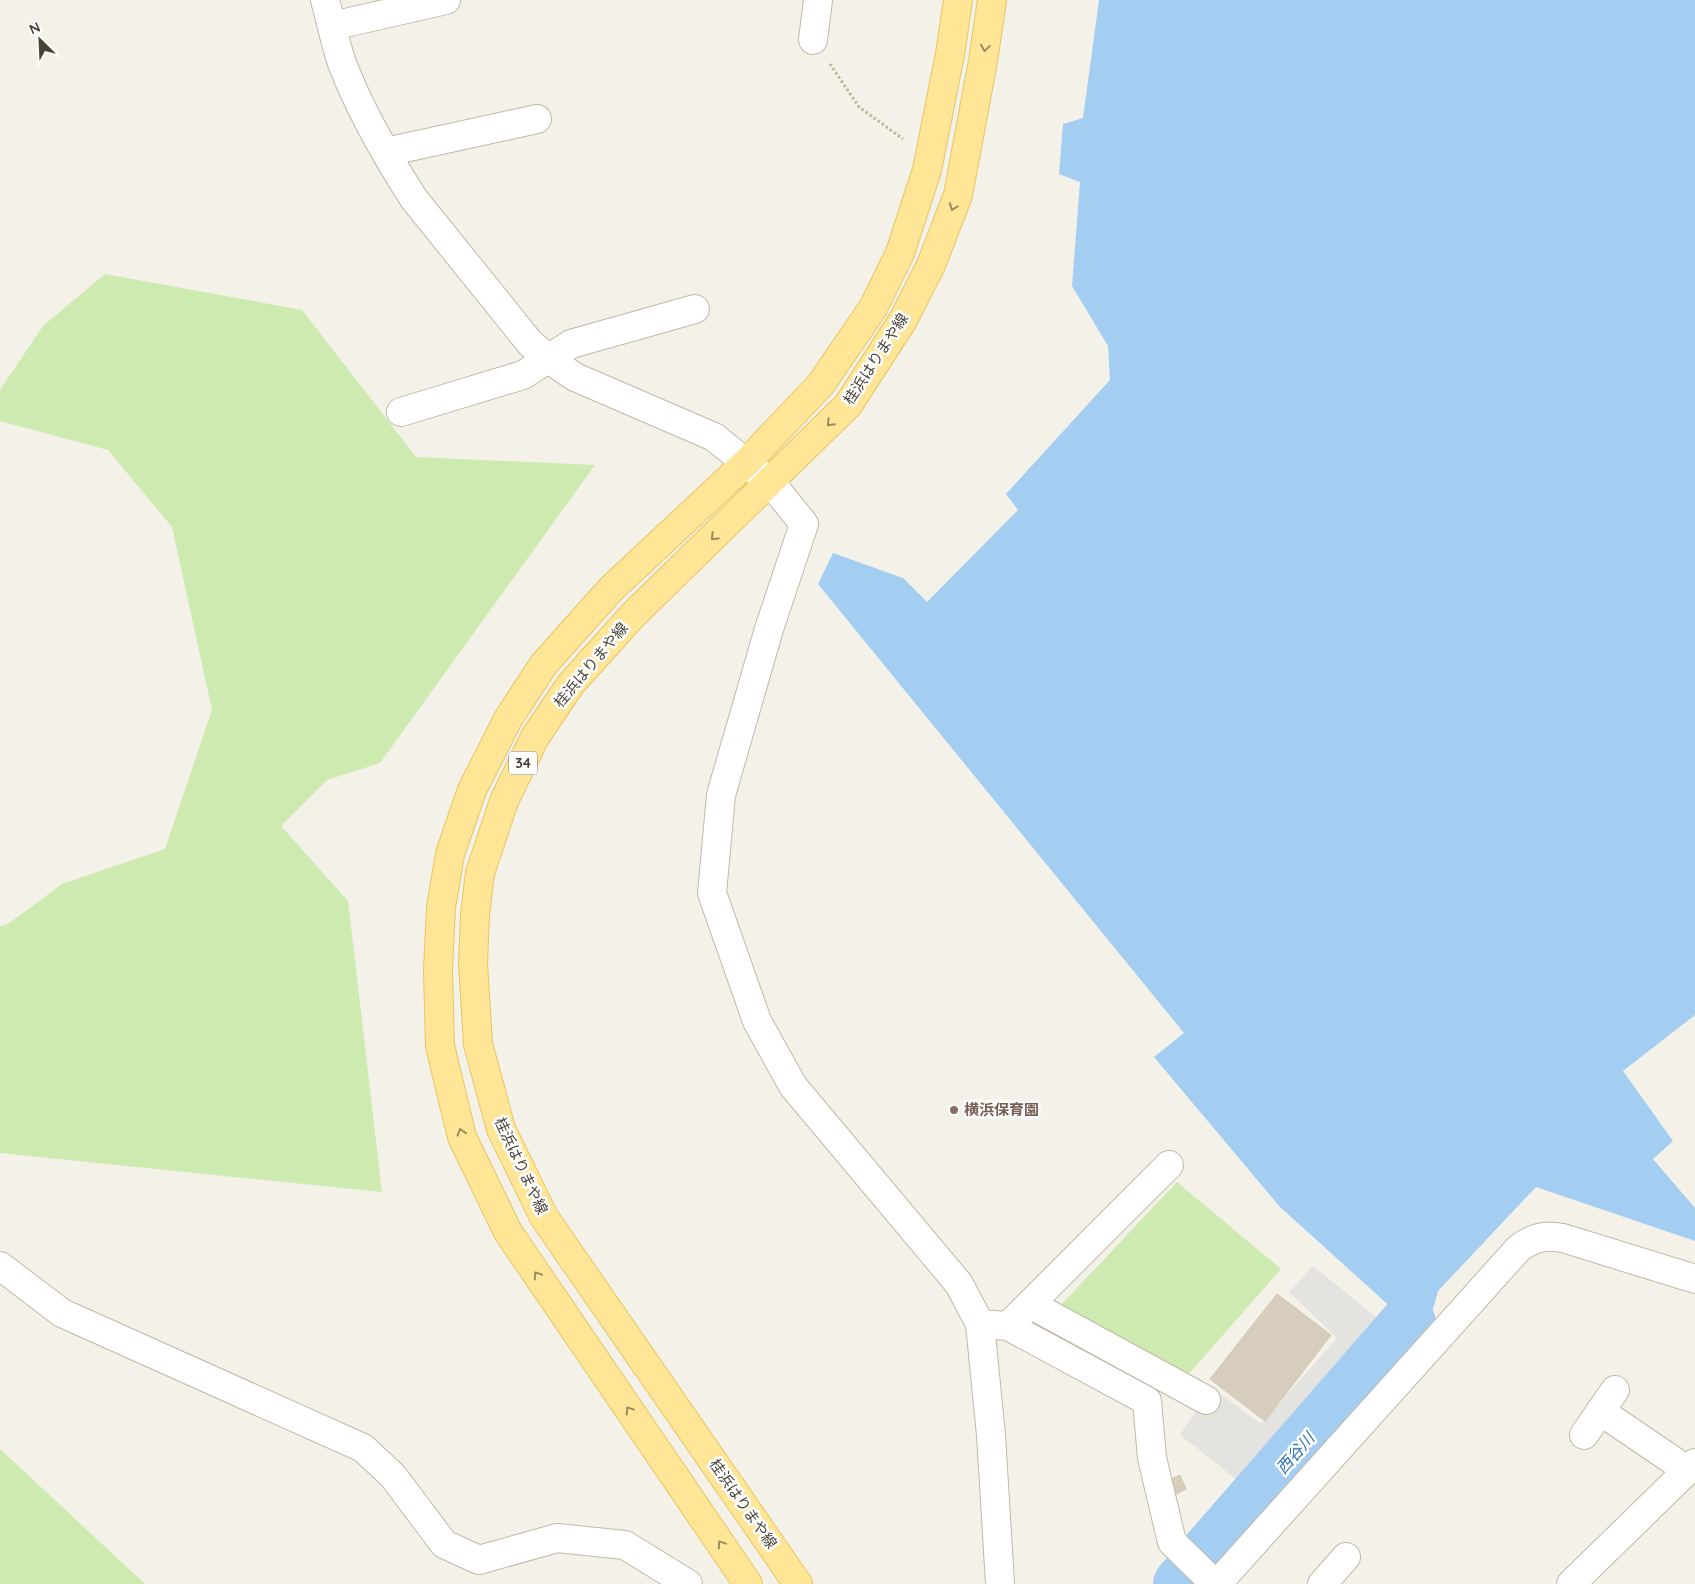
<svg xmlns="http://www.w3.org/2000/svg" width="1695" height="1584" viewBox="0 0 1695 1584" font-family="Quicksand,'Noto Sans JP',sans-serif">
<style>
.green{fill:#cdeab0}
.parking{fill:#e5e3e0}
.water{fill:#a3cef2}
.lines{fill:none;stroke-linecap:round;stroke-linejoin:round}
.river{stroke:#a3cef2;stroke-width:56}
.building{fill:#d6cdbd;stroke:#d1c6b0}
.minor-casing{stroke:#c0b9aa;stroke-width:30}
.major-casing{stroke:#e7c563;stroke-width:30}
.path{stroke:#c2b69b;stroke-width:3;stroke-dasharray:2.5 2.5;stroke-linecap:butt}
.minor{stroke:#fff;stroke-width:28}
.major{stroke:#ffe696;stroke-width:28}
.oneway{stroke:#9a8c61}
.education-dot{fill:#8d6e63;stroke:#fff;stroke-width:2}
.labels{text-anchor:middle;stroke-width:5;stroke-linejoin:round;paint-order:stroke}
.shield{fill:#fff;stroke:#7f7b72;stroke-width:1}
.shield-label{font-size:14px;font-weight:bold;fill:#484236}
.street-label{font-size:15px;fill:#484236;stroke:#fff}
.education-label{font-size:15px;font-weight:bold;fill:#785e54;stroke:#fff;text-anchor:start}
.water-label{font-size:16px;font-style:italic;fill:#2c76b7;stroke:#fff}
</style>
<rect width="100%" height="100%" fill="#f4f1e8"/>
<path class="green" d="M 105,274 L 302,310 L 416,457 L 595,465 L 380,763 L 327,780 L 281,826 L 348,901 L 382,1192 L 0,1153 L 0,926 L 8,924 L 62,884 L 165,849 L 212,710 L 172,527 L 108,450 L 0,421 L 0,390 L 43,326 Z
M 1177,1182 L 1281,1269 L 1187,1376 L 1060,1306 Z
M 0,1449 L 145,1584 L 0,1584 Z"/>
<path class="parking" d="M 1313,1266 L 1391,1329 L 1244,1485 L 1180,1435 L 1211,1387 L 1261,1424 L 1337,1338 L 1289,1292 Z"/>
<path class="water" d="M 1099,0 L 1695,0 L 1695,1015 L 1623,1071 L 1673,1141 L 1653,1159 L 1695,1208 L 1695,1241 L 1536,1187 L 1438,1291 L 1425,1338 L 1280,1207 L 1154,1057 L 1184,1033 L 818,584 L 833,553 L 903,578 L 927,602 L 1018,510 L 1006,494 L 1110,380 L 1108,346 L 1072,286 L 1080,182 L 1059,174 L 1063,124 L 1083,118 Z"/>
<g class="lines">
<path class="river" d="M 1181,1584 L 1408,1323"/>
</g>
<path class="building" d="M 1277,1294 L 1331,1335 L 1265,1421 L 1210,1379 Z
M 1180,1475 L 1186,1489 L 1172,1496 L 1165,1482 Z"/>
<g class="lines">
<g class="minor-casing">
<path id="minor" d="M 325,0 C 331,21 335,43 342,63 C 360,111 387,157 414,199 L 530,343 L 550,360 L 575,377 L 714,437 L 771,483 L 804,524 L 769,629 L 721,795 L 712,893 L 757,1021 L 793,1086 L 959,1284 L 980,1324 L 991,1435 L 1000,1584
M 332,26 L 446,0
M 813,40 L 818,0
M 386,152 L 537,119
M 401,412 L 523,375 L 571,344 L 695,309
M 0,1266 L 62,1313 L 363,1448 L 393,1476 L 444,1544 L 479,1560 L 557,1538 L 625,1545 L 688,1584
M 1030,1304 L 1206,1400
M 980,1324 L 1008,1326 L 1147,1401 L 1152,1458 L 1172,1542 L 1215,1584
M 1008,1326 L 1169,1165
M 1600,1411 L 1687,1470
M 1584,1435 L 1615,1390
M 1217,1584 L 1519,1248 C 1535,1237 1544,1235 1563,1238 L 1695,1279
M 1322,1584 L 1346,1557
M 1571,1584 L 1695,1463"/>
</g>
<g class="major-casing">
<path id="major" d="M 748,1584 L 508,1232 L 462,1137 L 440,1046 L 438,970 L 441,907 L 450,854 L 472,790 L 508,719 L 544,664 L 611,589 L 747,462 L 821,384 L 873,308 L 900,253 L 927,170 L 950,54 L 958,0
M 798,1584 L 544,1217 L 501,1129 L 478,1044 L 473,963 L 475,915 L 480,873 L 504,801 L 535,737 L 571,684 L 633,615 L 848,405 L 903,320 L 931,265 L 958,195 L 983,61 L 992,0"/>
</g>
<path class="path" d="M 830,64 L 859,107 L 903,139"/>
<use href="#minor" class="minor"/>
<use href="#major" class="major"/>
</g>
<defs><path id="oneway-chevron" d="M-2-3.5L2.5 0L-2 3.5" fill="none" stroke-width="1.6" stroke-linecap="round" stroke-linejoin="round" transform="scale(1.25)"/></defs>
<g class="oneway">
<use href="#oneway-chevron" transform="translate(985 48) rotate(98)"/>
<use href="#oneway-chevron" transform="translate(953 207) rotate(111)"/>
<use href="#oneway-chevron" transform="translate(830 423) rotate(135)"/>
<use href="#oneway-chevron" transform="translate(714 537) rotate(136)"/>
<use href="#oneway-chevron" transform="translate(461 1132) rotate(-107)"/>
<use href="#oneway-chevron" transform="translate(537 1275) rotate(-124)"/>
<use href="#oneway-chevron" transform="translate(629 1410) rotate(-124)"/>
<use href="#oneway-chevron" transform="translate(721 1544) rotate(-124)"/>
</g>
<circle class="education-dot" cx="954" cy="1110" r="5"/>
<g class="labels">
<rect class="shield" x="509" y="751.5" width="28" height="23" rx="4"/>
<g class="shield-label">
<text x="523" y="768">34</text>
</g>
<g class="street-label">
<text transform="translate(876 359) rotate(-57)" y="5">桂浜はりまや線</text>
<text transform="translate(591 665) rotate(-50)" y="5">桂浜はりまや線</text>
<text transform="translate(521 1166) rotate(65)" y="5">桂浜はりまや線</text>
<text transform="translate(743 1504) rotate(55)" y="5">桂浜はりまや線</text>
</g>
<g class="education-label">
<text x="964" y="1115">横浜保育園</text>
</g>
<g class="water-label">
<text transform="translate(1295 1453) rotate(-49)" y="6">西谷川</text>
</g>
</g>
<g transform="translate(40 40) rotate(336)" stroke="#ffffff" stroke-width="4" paint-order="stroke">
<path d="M0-4L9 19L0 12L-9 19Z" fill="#484236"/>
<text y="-8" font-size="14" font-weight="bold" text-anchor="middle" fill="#484236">N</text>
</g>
</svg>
